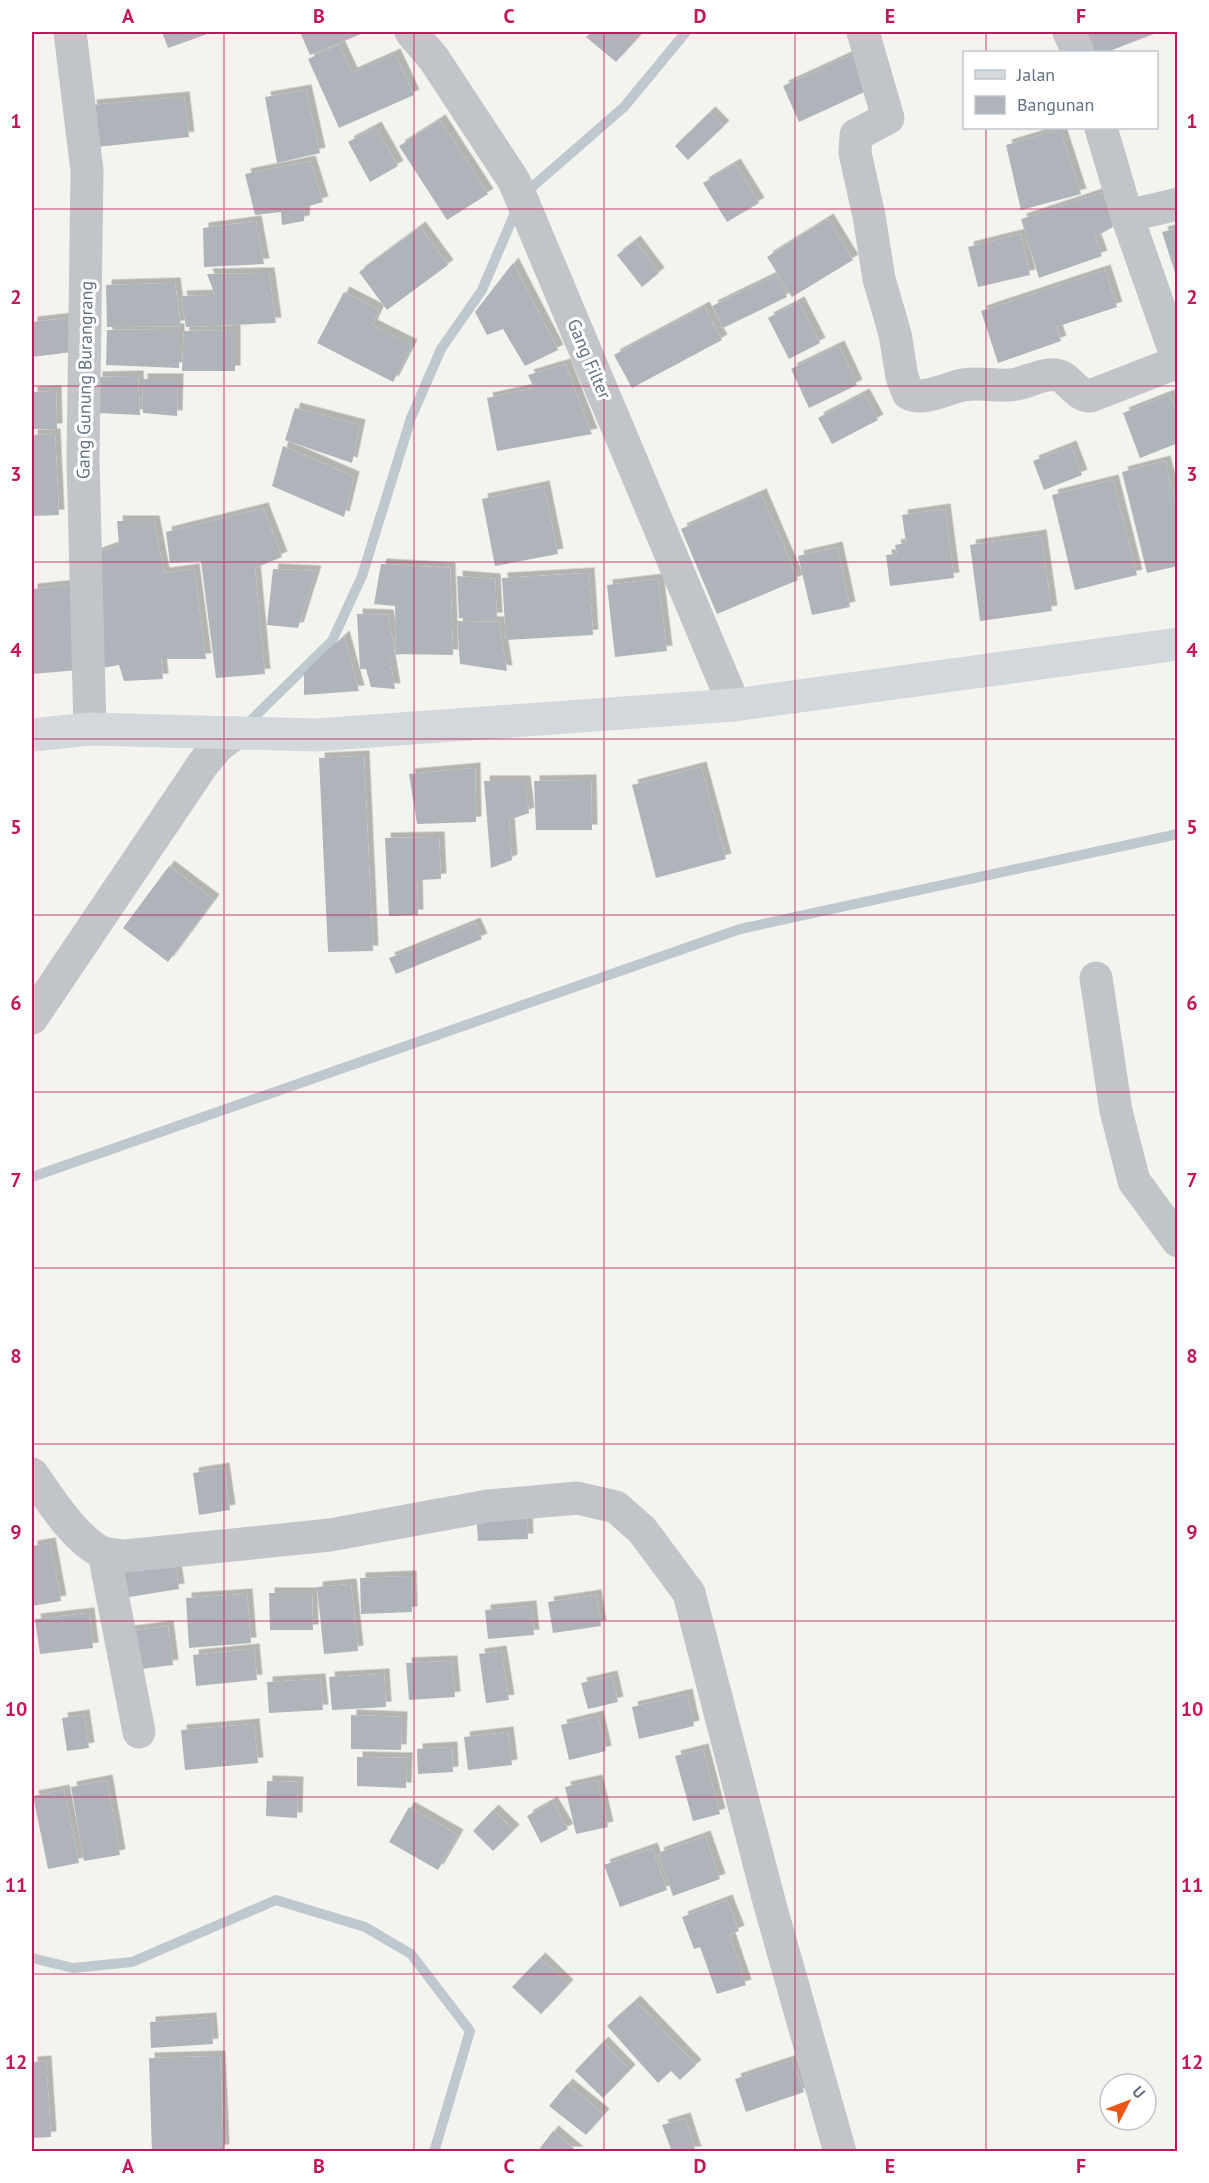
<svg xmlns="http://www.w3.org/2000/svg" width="1209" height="2183" viewBox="0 0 1209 2183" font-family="'PT Sans',sans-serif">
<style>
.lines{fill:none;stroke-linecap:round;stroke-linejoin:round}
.stream{stroke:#bec8ce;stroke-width:10}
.building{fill:#aeb4ba;filter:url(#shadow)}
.street{stroke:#c1c4c8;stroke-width:33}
.primary{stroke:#d2d8dc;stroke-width:33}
.grid{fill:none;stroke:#c2185b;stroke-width:1.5;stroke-opacity:0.55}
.labels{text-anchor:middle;stroke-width:6;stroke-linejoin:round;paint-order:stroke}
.street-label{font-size:18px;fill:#617182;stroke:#fff}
.neatline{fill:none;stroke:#c2185b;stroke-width:2}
.grid-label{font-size:20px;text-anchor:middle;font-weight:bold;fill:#c2185b}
</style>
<defs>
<filter id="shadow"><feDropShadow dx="5.5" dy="-5.5" stdDeviation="0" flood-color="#0004"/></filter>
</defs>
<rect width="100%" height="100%" fill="#f4f4ef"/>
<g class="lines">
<path class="stream" d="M 524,194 L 624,107 L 686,32
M 244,727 L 332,641 L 362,576 L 411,418 L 441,349 L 482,290 L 517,208
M 32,1177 L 740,929 L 1178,834
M 32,1958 L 73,1968 L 132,1962 L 276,1900 L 365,1927 L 411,1954 L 470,2031 L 434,2152"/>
</g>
<path class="building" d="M 162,32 L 213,32 L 168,48 Z
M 300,32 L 366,32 L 310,55 Z
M 591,32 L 643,32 L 616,62 L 586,37 Z
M 1079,32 L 1159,32 L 1107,52 L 1089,52 Z
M 339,45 L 352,73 L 395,54 L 414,95 L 339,128 L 308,59 Z
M 855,53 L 871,89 L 799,122 L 783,86 Z
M 306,90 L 320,153 L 277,163 L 265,97 Z
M 184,97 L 189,137 L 97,147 L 91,105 Z
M 710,112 L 724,126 L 688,160 L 675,146 Z
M 440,120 L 488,194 L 447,220 L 399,146 Z
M 376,127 L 398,166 L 370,182 L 348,142 Z
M 1060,129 L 1081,194 L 1021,210 L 1006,145 Z
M 310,161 L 323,202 L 305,207 L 304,221 L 282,225 L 281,212 L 255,215 L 245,174 Z
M 735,164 L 759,203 L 727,222 L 703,183 Z
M 1103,192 L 1113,227 L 1095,237 L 1102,256 L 1039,278 L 1021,219 Z
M 828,219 L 853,260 L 792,297 L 767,257 Z
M 256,221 L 264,264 L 204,267 L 203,228 Z
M 420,227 L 448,265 L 387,310 L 359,272 Z
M 1178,228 L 1178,278 L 1177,279 L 1162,232 Z
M 1020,234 L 1030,275 L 978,287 L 968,247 Z
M 635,241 L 659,273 L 642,287 L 617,255 Z
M 513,263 L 558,350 L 525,366 L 503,329 L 487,335 L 475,312 Z
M 1105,270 L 1117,307 L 1056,327 L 1061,341 L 998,363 L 981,311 Z
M 269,273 L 276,323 L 186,327 L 181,296 L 215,295 L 207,274 Z
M 776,275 L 787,297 L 723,328 L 712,306 Z
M 175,283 L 181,326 L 107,327 L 106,285 Z
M 344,292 L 379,310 L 372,325 L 412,345 L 393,382 L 317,343 Z
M 799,302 L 820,343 L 789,359 L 768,318 Z
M 704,307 L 722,340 L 632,388 L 614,355 Z
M 68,318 L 72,352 L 32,357 L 32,322 Z
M 179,329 L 179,368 L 106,365 L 107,330 Z
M 235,330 L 235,371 L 182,371 L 184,331 Z
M 839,346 L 857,385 L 809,408 L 791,369 Z
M 565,364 L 592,434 L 497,451 L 487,398 L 534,388 L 528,375 Z
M 138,376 L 140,415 L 98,413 L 97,377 Z
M 142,379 L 178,379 L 177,416 L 143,413 Z
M 56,391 L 57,429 L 32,429 L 32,392 Z
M 864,394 L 878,420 L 832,444 L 818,418 Z
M 1169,395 L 1178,415 L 1178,443 L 1140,458 L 1123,413 Z
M 295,408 L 360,425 L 352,463 L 285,440 Z
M 55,434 L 59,515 L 32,516 L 32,435 Z
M 283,446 L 354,477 L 344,517 L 272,486 Z
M 1071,446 L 1082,475 L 1044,490 L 1033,461 Z
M 1165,461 L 1178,512 L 1178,566 L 1147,573 L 1122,472 Z
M 1113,480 L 1137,575 L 1075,590 L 1052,495 Z
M 544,486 L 558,554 L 495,566 L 482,499 Z
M 761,494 L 798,580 L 717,614 L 681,529 Z
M 263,508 L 282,557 L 255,568 L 265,674 L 216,678 L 201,561 L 170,563 L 166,532 Z
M 945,509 L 954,578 L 890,586 L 886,555 L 897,554 L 895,545 L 906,543 L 902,515 Z
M 117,521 L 154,521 L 164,573 L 194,569 L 206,659 L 161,659 L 163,679 L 124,681 L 119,665 L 97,669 L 94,554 L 119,545 Z
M 1041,535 L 1052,611 L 980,621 L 970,545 Z
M 837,547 L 850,607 L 812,615 L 798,556 Z
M 381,564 L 450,568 L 453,655 L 396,654 L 395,606 L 374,604 Z
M 273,569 L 316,571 L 298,628 L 267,625 Z
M 589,573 L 593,635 L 506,640 L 502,578 Z
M 457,576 L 495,579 L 497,618 L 459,618 Z
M 658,579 L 667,651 L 615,657 L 607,585 Z
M 71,585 L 79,670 L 32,674 L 32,589 Z
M 357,614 L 388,615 L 396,660 L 390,660 L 395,689 L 371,687 L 366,669 L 360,669 Z
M 457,621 L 499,622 L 507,671 L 460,664 Z
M 344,636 L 359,691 L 304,695 L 304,673 Z
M 364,756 L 373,951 L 328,952 L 319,758 Z
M 701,767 L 726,859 L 656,878 L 632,785 Z
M 475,768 L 476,822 L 417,824 L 409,774 Z
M 591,780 L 592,830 L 536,830 L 534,781 Z
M 484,781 L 525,781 L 529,813 L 509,820 L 512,860 L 491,868 Z
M 439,837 L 441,879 L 417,880 L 418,915 L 389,916 L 385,838 Z
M 169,866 L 214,900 L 168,962 L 123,928 Z
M 475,923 L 482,939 L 396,974 L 389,958 Z
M 224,1468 L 230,1510 L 199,1515 L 193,1473 Z
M 527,1509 L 528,1539 L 478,1541 L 476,1511 Z
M 50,1543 L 61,1601 L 32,1606 L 32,1546 Z
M 174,1555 L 179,1589 L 123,1598 L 118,1563 Z
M 411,1576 L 412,1612 L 361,1614 L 360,1578 Z
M 351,1584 L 358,1651 L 324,1654 L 317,1587 Z
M 269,1593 L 312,1593 L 313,1630 L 270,1630 Z
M 247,1594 L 251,1643 L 189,1648 L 186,1598 Z
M 596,1595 L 601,1626 L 553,1633 L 548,1602 Z
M 531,1606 L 534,1635 L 488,1639 L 485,1610 Z
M 89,1613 L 93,1648 L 40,1654 L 35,1619 Z
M 168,1626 L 173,1665 L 133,1670 L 128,1631 Z
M 254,1649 L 257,1680 L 196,1686 L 193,1655 Z
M 501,1651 L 509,1700 L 486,1703 L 479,1654 Z
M 452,1661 L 455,1697 L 409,1700 L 406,1663 Z
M 384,1674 L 386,1707 L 332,1710 L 329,1677 Z
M 612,1676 L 618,1702 L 588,1709 L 581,1683 Z
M 320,1679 L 323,1710 L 269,1713 L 267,1682 Z
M 687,1694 L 694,1726 L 639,1739 L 632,1707 Z
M 84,1715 L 89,1748 L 67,1751 L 62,1718 Z
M 351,1715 L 402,1717 L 401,1750 L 351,1749 Z
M 598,1716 L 606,1751 L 569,1760 L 561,1725 Z
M 254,1724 L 258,1763 L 185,1770 L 181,1730 Z
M 508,1732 L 512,1765 L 468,1770 L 464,1737 Z
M 452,1747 L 453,1772 L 418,1774 L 417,1749 Z
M 703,1749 L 720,1814 L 693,1821 L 675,1756 Z
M 357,1757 L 407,1758 L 406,1788 L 357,1786 Z
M 107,1780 L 120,1855 L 84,1861 L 71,1787 Z
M 597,1780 L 608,1827 L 576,1834 L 565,1787 Z
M 267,1781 L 298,1782 L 297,1818 L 266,1816 Z
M 64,1790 L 79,1863 L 48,1869 L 33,1796 Z
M 552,1802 L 568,1829 L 541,1843 L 527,1816 Z
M 409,1807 L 458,1835 L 438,1870 L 389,1842 Z
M 493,1810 L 514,1830 L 493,1851 L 473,1831 Z
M 705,1836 L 720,1879 L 673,1896 L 658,1853 Z
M 652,1848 L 667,1890 L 620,1907 L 604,1865 Z
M 727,1900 L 739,1931 L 729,1935 L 746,1985 L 717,1994 L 700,1947 L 694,1949 L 682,1917 Z
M 540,1958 L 568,1985 L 541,2014 L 512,1987 Z
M 635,2001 L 696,2065 L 680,2080 L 671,2071 L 658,2083 L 607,2026 Z
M 211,2018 L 213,2044 L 151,2048 L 150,2022 Z
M 603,2042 L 630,2070 L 603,2098 L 575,2071 Z
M 220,2056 L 224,2150 L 152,2152 L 149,2058 Z
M 792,2060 L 804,2092 L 746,2112 L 735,2079 Z
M 46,2061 L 51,2137 L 32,2138 L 32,2062 Z
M 567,2084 L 604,2114 L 586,2135 L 549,2106 Z
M 685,2118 L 696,2152 L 672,2152 L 662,2125 Z
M 553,2131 L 578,2152 L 537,2152 Z"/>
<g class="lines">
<path class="street" d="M 70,32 L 87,171 L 83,460 L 90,729
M 411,32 L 434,59 L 514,181 L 734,705
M 863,32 L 888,118 L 856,135 L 855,153 L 869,216 L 879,279 L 895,334 L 902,377 L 908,393 C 923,402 947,388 963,385 C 979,382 993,386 1009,385 C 1024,385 1040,373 1055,375 C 1069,376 1074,395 1090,396 L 1178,362
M 1069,32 L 1078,52
M 1101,128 L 1127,216 L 1178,361
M 1127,216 L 1178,204
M 1096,978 L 1116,1111 L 1134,1181 L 1178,1241
M 32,1018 L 203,764 L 219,745 L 236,733
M 32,1474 C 50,1499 73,1537 101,1552 C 108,1555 117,1555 125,1556 L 330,1535 L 488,1506 L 577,1498 L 616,1507 L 642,1530 L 689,1593 L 770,1905 L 840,2152
M 104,1553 L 139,1732"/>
<path class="primary" d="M 32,735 L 90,729 L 316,735 L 734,705 L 1178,644"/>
</g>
<path class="grid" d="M 224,32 L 224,2152M 414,32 L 414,2152M 604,32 L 604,2152M 795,32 L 795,2152M 986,32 L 986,52M 986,128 L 986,2152M 32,209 L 1178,209M 32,386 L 1178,386M 32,562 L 1178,562M 32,739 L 1178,739M 32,915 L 1178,915M 32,1092 L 1178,1092M 32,1268 L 1178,1268M 32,1444 L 1178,1444M 32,1621 L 1178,1621M 32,1797 L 1178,1797M 32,1974 L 1178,1974"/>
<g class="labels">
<g class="street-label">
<text transform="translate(589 359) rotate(67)" y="6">Gang Filter</text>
<text transform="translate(85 380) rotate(-89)" y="6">Gang Gunung Burangrang</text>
</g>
</g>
<rect width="1209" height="2183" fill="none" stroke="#ffffff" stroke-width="66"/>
<rect x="963" y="51" width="195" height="78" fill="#ffffff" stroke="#c0c6cd" stroke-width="1.5"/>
<rect x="975" y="70" width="30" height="9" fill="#d2d8dc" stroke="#c0c6cd" stroke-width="1.5"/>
<text x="1017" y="81" font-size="18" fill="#617182">Jalan</text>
<rect x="975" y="96" width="30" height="18" fill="#aeb4ba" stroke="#c0c6cd" stroke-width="1.5"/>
<text x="1017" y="111" font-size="18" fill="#617182">Bangunan</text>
<g transform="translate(1128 2102) rotate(48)"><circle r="28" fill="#ffffff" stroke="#c0c6cd" stroke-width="1.5"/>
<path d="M0-4.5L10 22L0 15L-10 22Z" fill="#ee5615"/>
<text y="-9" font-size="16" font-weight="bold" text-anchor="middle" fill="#617182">U</text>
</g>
<rect x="33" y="33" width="1143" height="2117" class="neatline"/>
<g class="grid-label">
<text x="128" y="23">A</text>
<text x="319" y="23">B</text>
<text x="509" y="23">C</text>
<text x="700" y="23">D</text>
<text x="890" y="23">E</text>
<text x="1081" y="23">F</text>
<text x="16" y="128">1</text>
<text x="1192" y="128">1</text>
<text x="16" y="304">2</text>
<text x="1192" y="304">2</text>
<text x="16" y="481">3</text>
<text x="1192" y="481">3</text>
<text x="16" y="657">4</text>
<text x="1192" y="657">4</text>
<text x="16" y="834">5</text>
<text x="1192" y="834">5</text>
<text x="16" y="1010">6</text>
<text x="1192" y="1010">6</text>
<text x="16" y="1187">7</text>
<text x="1192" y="1187">7</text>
<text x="16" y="1363">8</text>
<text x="1192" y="1363">8</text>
<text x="16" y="1539">9</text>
<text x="1192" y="1539">9</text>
<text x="16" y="1716">10</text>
<text x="1192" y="1716">10</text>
<text x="16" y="1892">11</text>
<text x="1192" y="1892">11</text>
<text x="16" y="2069">12</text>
<text x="1192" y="2069">12</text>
<text x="128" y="2173">A</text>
<text x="319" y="2173">B</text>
<text x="509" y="2173">C</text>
<text x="700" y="2173">D</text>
<text x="890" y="2173">E</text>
<text x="1081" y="2173">F</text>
</g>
</svg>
